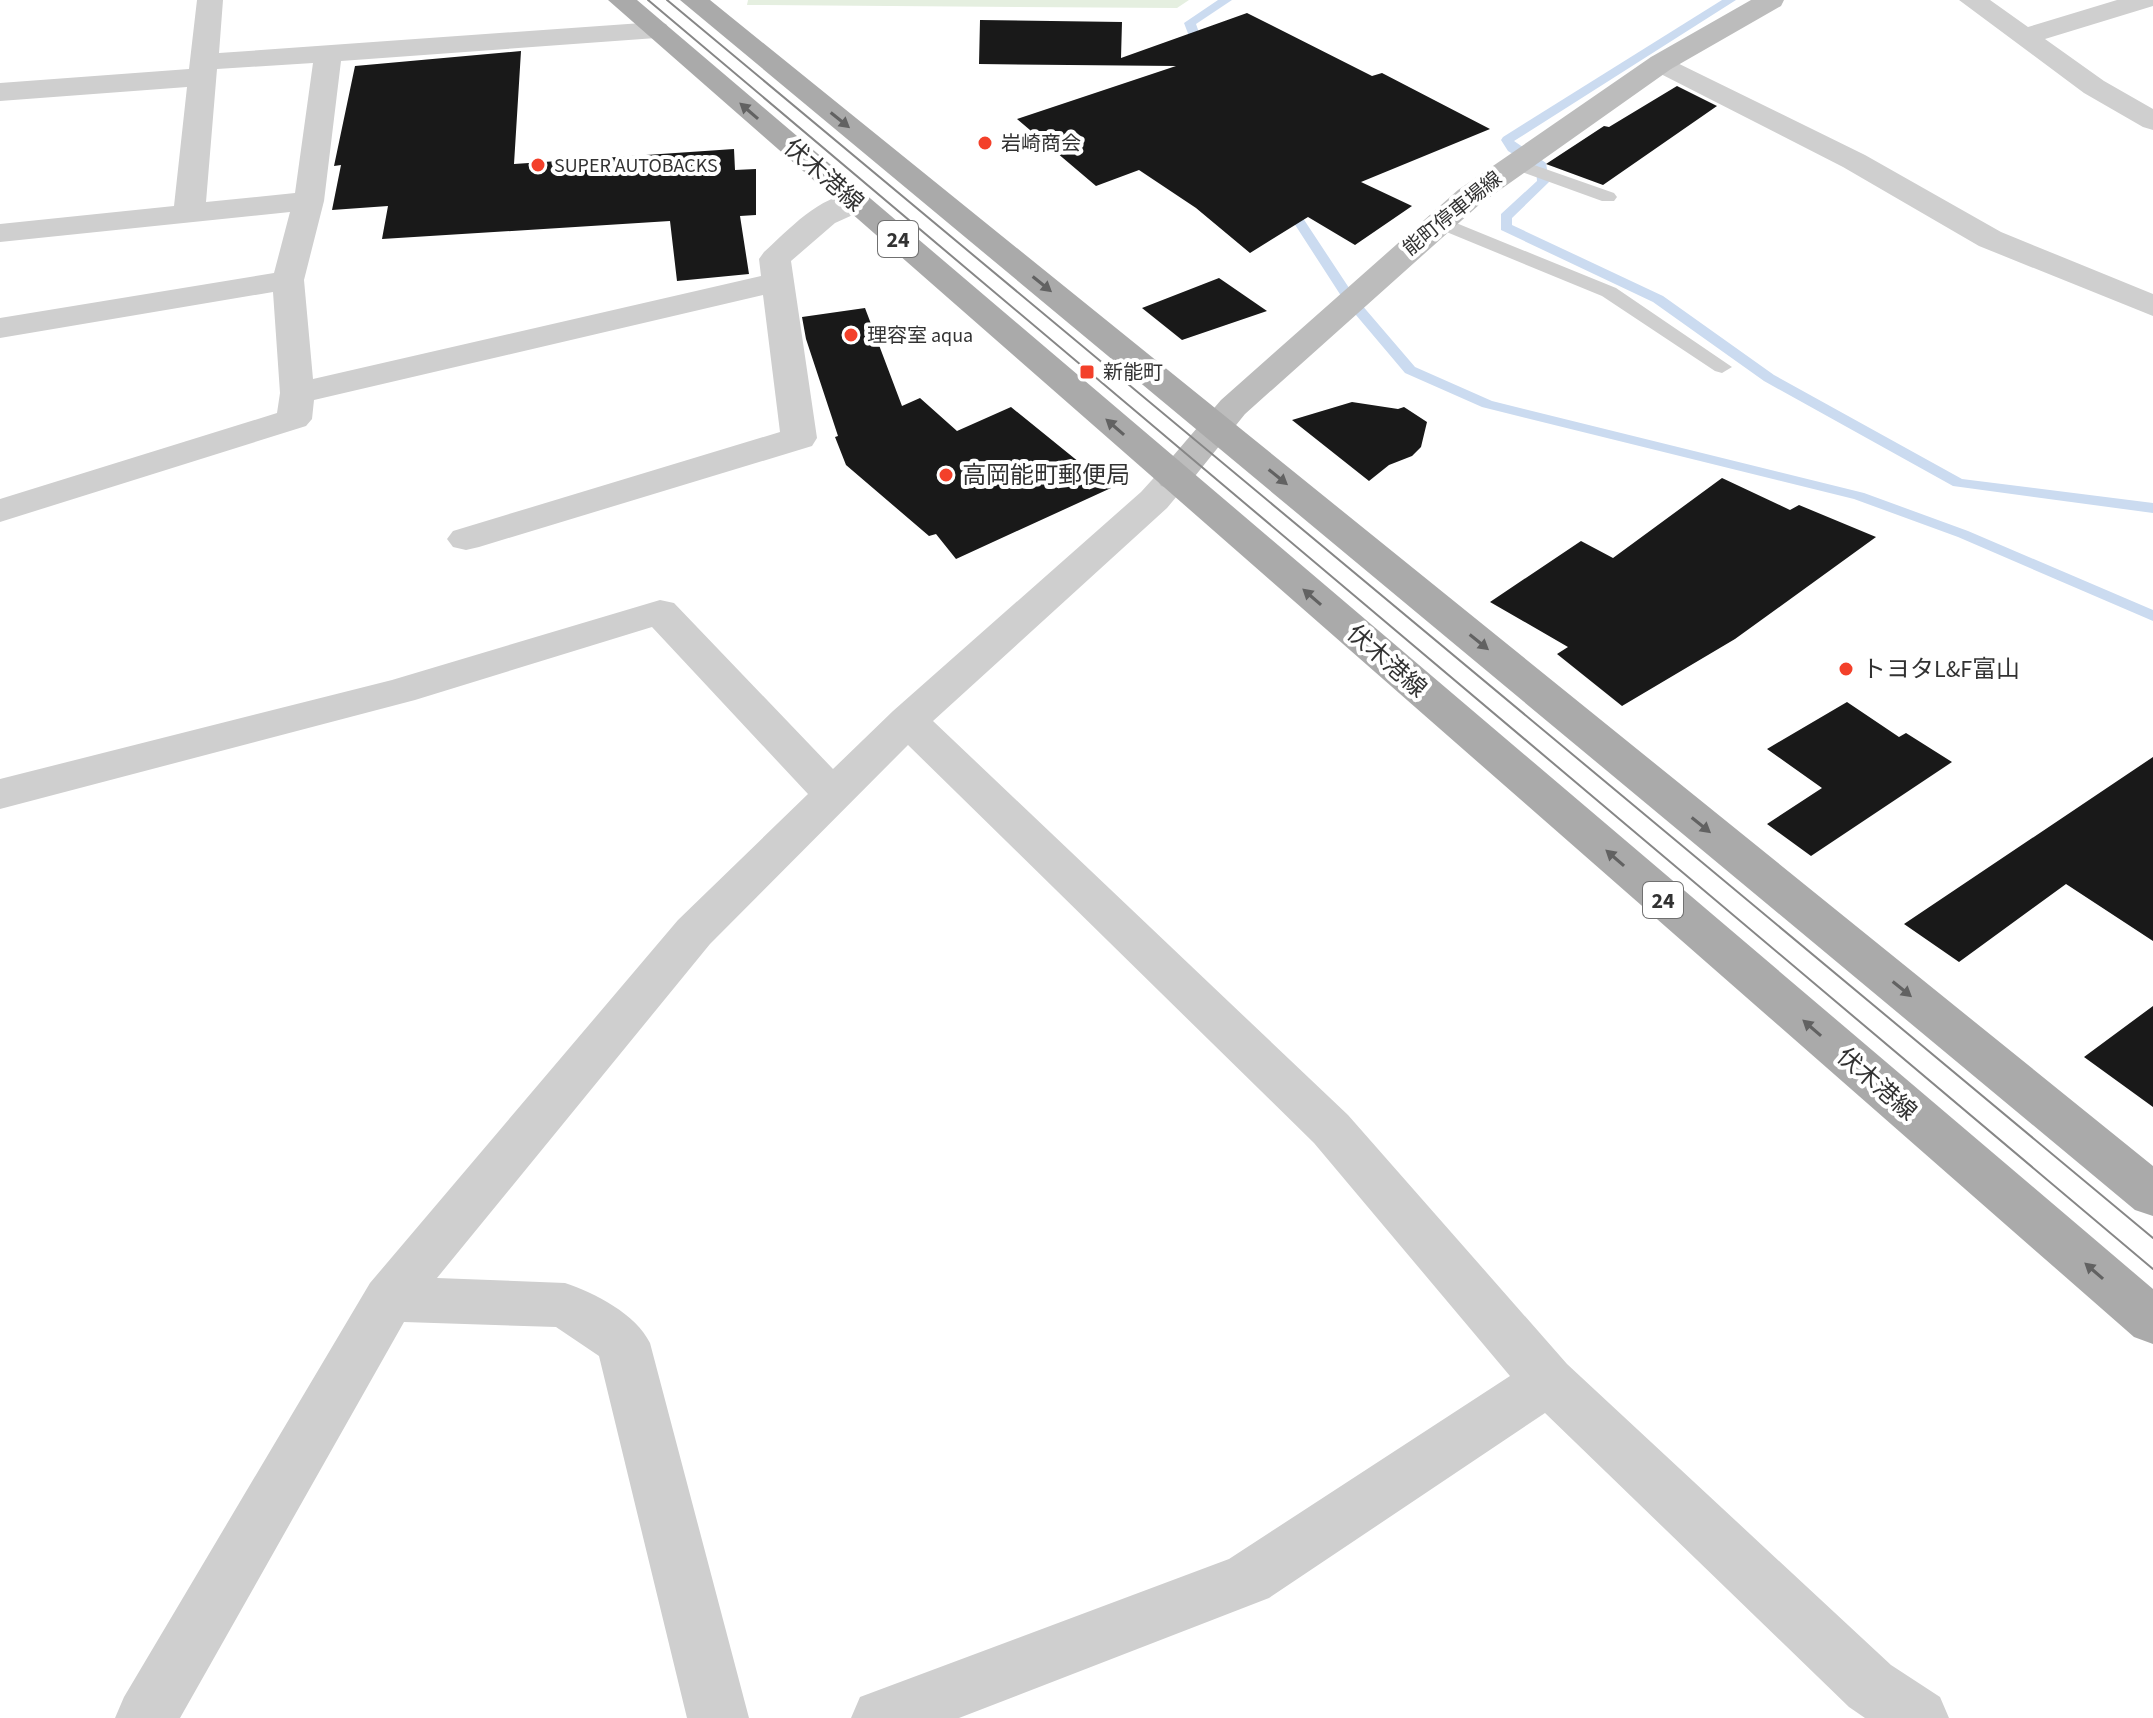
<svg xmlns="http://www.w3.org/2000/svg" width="2153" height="1718" viewBox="0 0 2153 1718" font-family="'Source Sans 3','Noto Sans JP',sans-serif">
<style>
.green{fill:#e5efe0}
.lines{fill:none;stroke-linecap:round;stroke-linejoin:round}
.stream{fill:#cbdbf0;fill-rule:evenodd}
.building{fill:#191919}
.service{fill:#cfcfcf;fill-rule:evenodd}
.minor{fill:#cfcfcf;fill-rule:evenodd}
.secondary{fill:#bcbcbc;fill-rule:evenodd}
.primary{fill:#aaa;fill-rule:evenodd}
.tram{stroke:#878787;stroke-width:2}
.oneway{fill:#626262}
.poi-dot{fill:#f3402a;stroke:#fff;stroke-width:3}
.labels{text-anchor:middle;stroke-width:8;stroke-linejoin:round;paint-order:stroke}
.far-poi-label{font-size:20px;fill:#323232;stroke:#fff;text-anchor:start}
.far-street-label{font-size:20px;fill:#323232;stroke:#fff}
.shield{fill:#fff;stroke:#707070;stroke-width:2}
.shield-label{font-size:22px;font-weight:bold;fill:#323232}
.street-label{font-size:24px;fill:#323232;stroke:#fff}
.poi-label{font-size:24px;fill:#323232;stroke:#fff;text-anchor:start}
</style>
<rect width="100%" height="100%" fill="#fff"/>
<path class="green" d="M 748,0 L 1189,0 L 1177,8 L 747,5 Z"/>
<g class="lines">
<path class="stream" d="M 1218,0 L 1232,0 L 1196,24 L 1207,55 L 1197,57 L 1184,23 Z
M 1722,0 L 1736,0 L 1514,141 L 1546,163 L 1549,182 L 1512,218 L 1512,225 L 1663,296 L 1774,375 L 1962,479 L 2153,503 L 2153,513 L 1953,486 L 1764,381 L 1653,302 L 1501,230 L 1501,214 L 1537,181 L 1536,168 L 1508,151 L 1501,140 L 1503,137 Z
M 1283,200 L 1291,200 L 1355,297 L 1415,367 L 1492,401 L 1864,493 L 1968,531 L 2153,610 L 2153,621 L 1958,537 L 1854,499 L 1482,407 L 1405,373 L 1345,302 L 1281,203 Z"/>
</g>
<path class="building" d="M 1247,13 L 1372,76 L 1382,73 L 1490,129 L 1361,182 L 1412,206 L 1355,245 L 1308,217 L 1250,253 L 1196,208 L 1139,170 L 1096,186 L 1017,119 L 1176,66 L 979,64 L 980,20 L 1122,22 L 1121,58 Z
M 521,51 L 514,164 L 734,149 L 735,170 L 756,169 L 756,215 L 740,216 L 749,274 L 677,281 L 670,221 L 382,239 L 388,206 L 332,210 L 341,165 L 334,166 L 355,66 Z
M 1677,86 L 1717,106 L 1603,185 L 1546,164 L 1604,126 L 1609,127 Z
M 1219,278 L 1267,311 L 1182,340 L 1142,308 Z
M 865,308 L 902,406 L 920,398 L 957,431 L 1011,407 L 1111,488 L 956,559 L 936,534 L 929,536 L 846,465 L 835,437 L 838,436 L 806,339 L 802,317 Z
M 1352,402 L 1398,409 L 1404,407 L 1427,422 L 1421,447 L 1412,456 L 1389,465 L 1369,481 L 1292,420 Z
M 1722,478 L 1790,510 L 1799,505 L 1876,537 L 1735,639 L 1622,706 L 1557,654 L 1568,647 L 1490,602 L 1581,541 L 1613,558 Z
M 1847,702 L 1899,737 L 1906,733 L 1952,762 L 1811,856 L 1767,824 L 1822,788 L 1767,749 Z
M 2153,757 L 2153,941 L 2066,884 L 1959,962 L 1904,924 Z
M 2153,1006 L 2153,1107 L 2084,1057 Z"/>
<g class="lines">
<path class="service" d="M 1514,158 L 1614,193 L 1617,197 L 1614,201 L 1602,201 L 1508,167 L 1505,163 Z
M 1439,216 L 1616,288 L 1732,367 L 1722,373 L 1715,371 L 1602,296 L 1432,226 L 1430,222 L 1432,218 Z"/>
<path class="minor" d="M 197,0 L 223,0 L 219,53 L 656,22 L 666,24 L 670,30 L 666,36 L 656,38 L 341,61 L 324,201 L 304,280 L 313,379 L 761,276 L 759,259 L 764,252 C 790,229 827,186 866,195 L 870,202 L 866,209 L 835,223 L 791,261 L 817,438 L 812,446 L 479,547 L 466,550 L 453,547 L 447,539 L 453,531 L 780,432 L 763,295 L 314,400 L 312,419 L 306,426 L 0,522 L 0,499 L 277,413 L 280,393 L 273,292 L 0,338 L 0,318 L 274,273 L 290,212 L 0,242 L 0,224 L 174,206 L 187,87 L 0,101 L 0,83 L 189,69 ZM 313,63 L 295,193 L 206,202 L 217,69 Z
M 1959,0 L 1990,0 L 2028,27 L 2117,0 L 2153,0 L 2153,6 L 2045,39 L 2104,81 L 2153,109 L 2153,130 L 2143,127 L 2084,93 Z
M 1661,55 L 1865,155 L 2001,232 L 2153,294 L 2153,316 L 1979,246 L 1843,167 L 1651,69 L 1647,63 L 1651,57 Z
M 1174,467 L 1187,470 L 1192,478 L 1167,508 L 933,721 L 1348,1115 L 1567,1364 L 1891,1665 L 1940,1697 L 1949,1718 L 1865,1718 L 1849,1707 L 1545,1413 L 1269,1598 L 959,1718 L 851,1718 L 860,1697 L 1229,1559 L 1510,1376 L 1314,1143 L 908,745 L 710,944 L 437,1278 L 565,1283 C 595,1293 636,1314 650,1343 L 749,1718 L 687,1718 L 599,1356 L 556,1327 L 404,1322 L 180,1718 L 115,1718 L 124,1697 L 370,1283 L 678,920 L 808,794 L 652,627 L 415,700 L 0,809 L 0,779 L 392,680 L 660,600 L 674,603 L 833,769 L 893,711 L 1141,492 L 1161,470 Z"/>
<path class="secondary" d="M 1751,0 L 1784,0 L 1781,6 L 1671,69 L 1480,204 L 1245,414 L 1187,486 L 1174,489 L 1161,486 L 1156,478 L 1161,470 L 1221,400 L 1458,190 L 1651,57 Z"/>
<path class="primary" d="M 608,0 L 637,0 L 2153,1289 L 2153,1344 L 2134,1337 Z
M 680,0 L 710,0 L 2153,1166 L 2153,1216 L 2135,1210 Z"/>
<path class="tram" d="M 648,0 L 2153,1269
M 667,0 L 2153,1238"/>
</g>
<defs><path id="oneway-solid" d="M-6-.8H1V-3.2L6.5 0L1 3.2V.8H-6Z" transform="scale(2)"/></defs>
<g class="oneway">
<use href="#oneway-solid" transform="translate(749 111) rotate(-139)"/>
<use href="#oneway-solid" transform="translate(840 120) rotate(39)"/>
<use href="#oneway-solid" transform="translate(1042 284) rotate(39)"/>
<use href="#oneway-solid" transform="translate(1115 427) rotate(-139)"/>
<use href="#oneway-solid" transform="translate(1278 477) rotate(39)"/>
<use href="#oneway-solid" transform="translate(1312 597) rotate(-139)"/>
<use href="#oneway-solid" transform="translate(1479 642) rotate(39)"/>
<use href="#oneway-solid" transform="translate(1701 825) rotate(39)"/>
<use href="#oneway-solid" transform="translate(1615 858) rotate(-139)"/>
<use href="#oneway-solid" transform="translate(1902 989) rotate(39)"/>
<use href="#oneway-solid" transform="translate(1812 1028) rotate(-139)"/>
<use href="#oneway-solid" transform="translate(2094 1271) rotate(-139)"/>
</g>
<g class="poi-dot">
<circle cx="985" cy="143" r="8"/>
<circle cx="538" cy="165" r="8"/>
<circle cx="851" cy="335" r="8"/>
<rect x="1079" y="364" width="16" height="16" rx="4"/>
<circle cx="946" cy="475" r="8"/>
<circle cx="1846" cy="669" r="8"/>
</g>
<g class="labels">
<g class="far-poi-label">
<text x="1001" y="150">岩崎商会</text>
<text x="554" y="172">SUPER AUTOBACKS</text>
<text x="867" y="342">理容室 aqua</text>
<text x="1103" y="379">新能町</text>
</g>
<g class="far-street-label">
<text transform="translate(1452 213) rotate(-39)" y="7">能町停車場線</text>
</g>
<g class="shield">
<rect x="878" y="221" width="40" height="36" rx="6"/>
<rect x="1643" y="882" width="40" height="36" rx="6"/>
</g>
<g class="shield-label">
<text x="898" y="247">24</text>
<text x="1663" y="908">24</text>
</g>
<g class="street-label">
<text transform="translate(824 175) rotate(41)" y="8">伏木港線</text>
<text transform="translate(1387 661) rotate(41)" y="8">伏木港線</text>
<text transform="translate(1877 1084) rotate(41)" y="8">伏木港線</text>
</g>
<g class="poi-label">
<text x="962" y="483">高岡能町郵便局</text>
<text x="1862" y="677">トヨタL&amp;F富山</text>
</g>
</g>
</svg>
